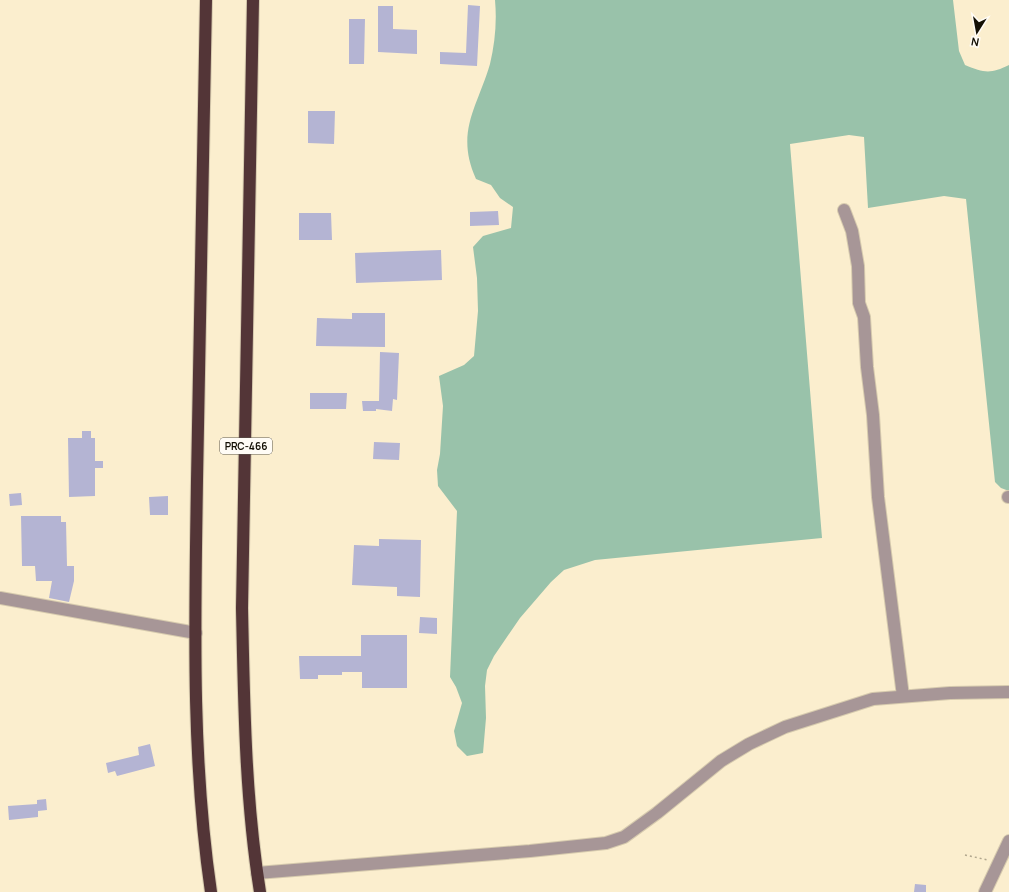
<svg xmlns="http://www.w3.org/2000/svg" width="1009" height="892" viewBox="0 0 1009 892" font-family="Manrope,sans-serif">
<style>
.forest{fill:#99c2aa}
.building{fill:#b4b4d3}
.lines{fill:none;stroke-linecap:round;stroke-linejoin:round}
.minor-casing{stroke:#d6caae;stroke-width:14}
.highway-casing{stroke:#d6caae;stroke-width:14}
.path{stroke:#b0a68d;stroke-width:1.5;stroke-dasharray:2 3;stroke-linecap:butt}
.minor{stroke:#a79697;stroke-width:12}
.highway{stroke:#533537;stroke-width:12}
.labels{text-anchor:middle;stroke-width:3;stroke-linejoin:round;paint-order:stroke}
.shield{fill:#fffcf6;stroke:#5a574d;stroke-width:1}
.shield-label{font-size:10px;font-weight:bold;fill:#141005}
</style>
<rect width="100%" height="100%" fill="#fbeece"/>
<path class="forest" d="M 495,0 L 953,0 L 959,51 L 965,65 C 984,73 991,74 1009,65 L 1009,491 L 1001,488 L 995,482 L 966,199 L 944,196 L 868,208 L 864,137 L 849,135 L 790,144 L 822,538 L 595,560 L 564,570 L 551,582 L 520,618 L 494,656 L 487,670 L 485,686 L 486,718 L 483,753 L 467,756 L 457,746 L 454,731 L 462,703 L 456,687 L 450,677 L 457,511 L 438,486 L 437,470 L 440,454 L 443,406 L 439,376 L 464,365 L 474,356 L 478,311 L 477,278 L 473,247 L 483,236 L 511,228 L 513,207 L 500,198 L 491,185 L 476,179 C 455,132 477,108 490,64 C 495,43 497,22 495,0 Z"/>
<path class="building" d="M 468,5 L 480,6 L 477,66 L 440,64 L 440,52 L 466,53 Z
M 378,6 L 393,6 L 393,29 L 417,30 L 417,54 L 378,52 Z
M 349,19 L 365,19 L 364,64 L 349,64 Z
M 308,111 L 335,111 L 334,144 L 308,143 Z
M 498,211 L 499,225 L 470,226 L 470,212 Z
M 299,213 L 331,213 L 332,240 L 299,240 Z
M 441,250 L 442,280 L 356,283 L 355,253 Z
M 352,313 L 385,313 L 385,347 L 316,346 L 317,318 L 352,319 Z
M 380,352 L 399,353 L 397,400 L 393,399 L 392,411 L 376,409 L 376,411 L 363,411 L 362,401 L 379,401 Z
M 310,393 L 347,393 L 346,409 L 310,409 Z
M 82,431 L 91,431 L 91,438 L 95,438 L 95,461 L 103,461 L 103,468 L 95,468 L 95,496 L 69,497 L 68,438 L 82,438 Z
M 374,442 L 400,443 L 399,460 L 373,459 Z
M 21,493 L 22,505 L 10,506 L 9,494 Z
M 168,496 L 168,515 L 150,515 L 149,497 Z
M 21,516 L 61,516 L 61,522 L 66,522 L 67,566 L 74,566 L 74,581 L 69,602 L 49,598 L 52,581 L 36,581 L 35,566 L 22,566 Z
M 379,539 L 421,540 L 420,597 L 397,596 L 397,587 L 352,585 L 354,545 L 379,546 Z
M 420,617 L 437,618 L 437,634 L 419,633 Z
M 361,635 L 407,635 L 407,688 L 362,688 L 362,672 L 342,672 L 342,675 L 318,675 L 318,679 L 300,679 L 299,656 L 361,656 Z
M 150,744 L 155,766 L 117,776 L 115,771 L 108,773 L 106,763 L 139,755 L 138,747 Z
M 46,799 L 47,810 L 38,811 L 38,817 L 9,820 L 8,806 L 37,804 L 37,800 Z
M 915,884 L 926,885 L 926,892 L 914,892 Z"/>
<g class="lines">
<g class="minor-casing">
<path id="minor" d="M 844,210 L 852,231 L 858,266 L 859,303 L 864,317 L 867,367 L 873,415 L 878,497 L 903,696
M 1008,497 L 1009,497
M 0,598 L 196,633
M 257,873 L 530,851 L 606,843 L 624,837 L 657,813 L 721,761 L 749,744 L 785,727 L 873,699 L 950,693 L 1009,692
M 985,892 L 1009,841"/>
</g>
<g class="highway-casing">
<path id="highway" d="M 206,0 C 202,160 199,320 197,480 C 195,617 191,756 211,892
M 253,0 L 242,608 C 244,702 245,798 260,892"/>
</g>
<path class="path" d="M 965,855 L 988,860"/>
<use href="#minor" class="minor"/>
<use href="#highway" class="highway"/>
</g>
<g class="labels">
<rect class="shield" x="220" y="438" width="52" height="16" rx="3"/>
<g class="shield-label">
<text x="246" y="450">PRC-466</text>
</g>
</g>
<g transform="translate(977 32) rotate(191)" stroke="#fffcf6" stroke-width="3" paint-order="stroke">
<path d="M0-3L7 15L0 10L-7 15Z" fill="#141005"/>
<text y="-6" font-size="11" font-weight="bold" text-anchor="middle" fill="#141005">N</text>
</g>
</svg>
